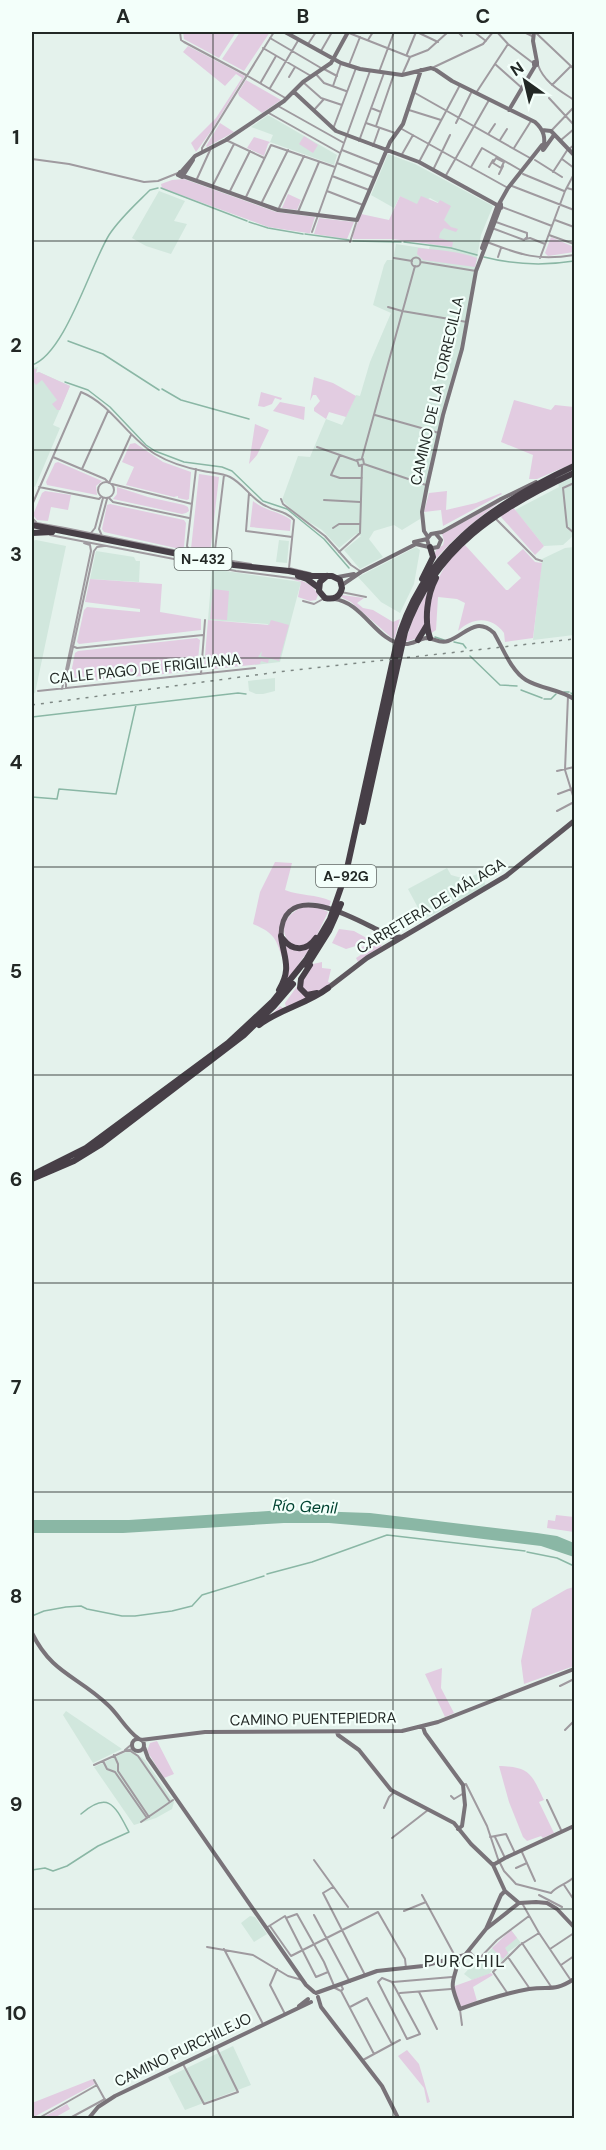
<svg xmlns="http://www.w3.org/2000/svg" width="606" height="2150" viewBox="0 0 606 2150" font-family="'DM Sans',sans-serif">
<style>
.built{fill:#d1e7dd}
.green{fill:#e2cce1}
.water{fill:#8ab7a5}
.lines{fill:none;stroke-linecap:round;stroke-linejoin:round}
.stream{stroke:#8ab7a5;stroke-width:1.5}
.street{stroke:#9f9a9f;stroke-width:2}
.secondary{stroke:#797379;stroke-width:4}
.primary{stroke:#5e575e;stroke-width:5}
.highway{stroke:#473f47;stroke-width:6}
.rail{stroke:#7e8884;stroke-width:1.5;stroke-dasharray:3 6;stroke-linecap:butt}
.grid{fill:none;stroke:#222825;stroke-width:1.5;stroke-opacity:0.55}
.labels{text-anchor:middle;stroke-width:4.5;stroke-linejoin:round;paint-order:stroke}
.shield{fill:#f3fffa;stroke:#616865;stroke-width:1.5}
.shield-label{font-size:14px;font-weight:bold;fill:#222825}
.street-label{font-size:15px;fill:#222825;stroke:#f3fffa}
.water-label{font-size:16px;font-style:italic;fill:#014331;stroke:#f3fffa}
.quarter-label{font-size:18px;letter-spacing:1.5px;fill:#222825;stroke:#f3fffa}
.neatline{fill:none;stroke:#222825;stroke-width:2}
.grid-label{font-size:20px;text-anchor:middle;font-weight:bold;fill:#222825}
</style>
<rect width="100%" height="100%" fill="#e4f2ec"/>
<path class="built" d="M 268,115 L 337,155 L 334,165 L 270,142 L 273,135 L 251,127 Z
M 388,154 L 415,164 L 493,206 L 481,235 L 461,349 L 420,519 L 402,530 L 394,525 L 374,531 L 369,539 L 383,557 L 360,569 L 344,550 L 361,536 L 356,534 L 339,548 L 322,530 L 296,514 L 282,500 L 298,456 L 310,457 L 326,419 L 342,425 L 356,395 L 360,396 L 370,362 L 391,313 L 373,305 L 384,265 L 387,260 L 393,260 L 396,244 L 429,249 L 430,245 L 440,201 L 439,203 L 430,198 L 417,205 L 400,196 L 394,208 L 371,195 Z
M 159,191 L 185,201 L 174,221 L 187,224 L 171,254 L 146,246 L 132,238 Z
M 38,367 L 36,373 L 39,372 L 70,386 L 53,425 L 60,428 L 35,487 L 32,485 L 32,368 Z
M 574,477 L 574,535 L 563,545 L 544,546 L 515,510 L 559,487 L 558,483 Z
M 36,540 L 66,546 L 35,693 L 32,694 L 32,541 Z
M 279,540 L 289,541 L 287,563 L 276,562 Z
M 416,547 L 420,550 L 414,584 L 400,613 L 381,602 L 358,577 Z
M 574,547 L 574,635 L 533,640 L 542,559 L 565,548 Z
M 96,551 L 134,557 L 136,561 L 140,561 L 139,582 L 90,579 Z
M 212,569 L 301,582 L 280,662 L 255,665 L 268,624 L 208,620 Z
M 275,678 L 275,691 L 263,694 L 256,694 L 249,691 L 248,681 Z
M 447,868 L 451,875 L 465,879 L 480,873 L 486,886 L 424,919 L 408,889 Z
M 66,1711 L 122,1749 L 93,1763 L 63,1715 Z
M 128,1751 L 133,1751 L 145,1760 L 174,1802 L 172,1809 L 156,1818 L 134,1825 L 94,1767 Z
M 250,1916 L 255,1917 L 267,1934 L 254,1942 L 241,1923 Z
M 511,1930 L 521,1943 L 508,1952 L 509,1954 L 489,1974 L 472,1980 L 464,1974 L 477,1960 L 479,1961 Z
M 233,2046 L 251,2085 L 185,2110 L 168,2077 Z"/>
<path class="green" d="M 183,32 L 236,32 L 219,58 L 184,39 Z
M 240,32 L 270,32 L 244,71 L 222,59 Z
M 188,46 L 245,76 L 211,131 L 196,152 L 191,143 L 216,118 L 242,78 L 236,74 L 225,86 L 183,52 Z
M 246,80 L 281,100 L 262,113 L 239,96 L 238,93 Z
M 220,123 L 234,132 L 207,147 L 206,146 Z
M 304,136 L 318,145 L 313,153 L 299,144 Z
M 254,137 L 270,142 L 268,144 L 264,156 L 247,148 Z
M 184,179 L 276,212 L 315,217 L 310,233 L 314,234 L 319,218 L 354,222 L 347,239 L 268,227 L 162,188 L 161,184 L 172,180 Z
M 288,194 L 301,200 L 297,210 L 282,208 Z
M 400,196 L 417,204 L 421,196 L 438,203 L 440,200 L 451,206 L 444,220 L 451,227 L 458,229 L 456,232 L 444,228 L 440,233 L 439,238 L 453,242 L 452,247 L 393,239 L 353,239 L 353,234 L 361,214 L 389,220 Z
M 551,237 L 574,247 L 574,252 L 548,256 L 545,253 Z
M 418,248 C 439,250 457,251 477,258 L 475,267 L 423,260 L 417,254 Z
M 32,369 L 37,369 L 36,373 L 39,372 L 70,386 L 60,410 L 57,410 L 52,404 L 57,400 L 42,380 L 36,385 L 32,380 Z
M 314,377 L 333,383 L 356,396 L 346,417 L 329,412 L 326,419 L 314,411 L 314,408 L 320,401 L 316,395 L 313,395 L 310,401 Z
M 261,392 L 282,398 L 281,400 L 275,398 L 272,404 L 264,407 L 258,406 Z
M 514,400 L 551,410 L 555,405 L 574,407 L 574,463 L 537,479 L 529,479 L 533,455 L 501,442 Z
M 280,402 L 305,407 L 304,420 L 273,411 Z
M 255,424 L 269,430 L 257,455 L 249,464 Z
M 135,443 L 163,462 L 191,472 L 189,499 L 187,500 L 178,498 L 178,496 L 174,497 L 126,485 L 134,467 L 122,462 L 130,444 Z
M 58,462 L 102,481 L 96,486 L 97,495 L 47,485 L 46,482 L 55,463 Z
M 199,474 L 219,477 L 210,554 L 193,551 L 191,549 Z
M 117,487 L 148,497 L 184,505 L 188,507 L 189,511 L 186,513 L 182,514 L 113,499 L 117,494 Z
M 45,491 L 71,495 L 68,510 L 51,507 L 48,521 L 37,520 L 33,515 L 42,493 Z
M 447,491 L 446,510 L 476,503 L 501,493 L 502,494 L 443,526 L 441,510 L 424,512 L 429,493 Z
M 253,501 C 264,511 279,511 291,520 L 290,531 L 250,527 Z
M 500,502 C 474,521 450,541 430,566 L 436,550 L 443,545 L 444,541 L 442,534 Z
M 110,504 L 184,520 L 186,523 L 184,547 L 180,549 L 104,532 L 102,529 L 107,505 Z
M 513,507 L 544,546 L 535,555 L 501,517 L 502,514 Z
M 465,545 L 506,590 L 508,590 L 521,578 L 507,563 L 523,549 L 535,562 L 542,563 L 533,638 L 505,642 L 504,633 C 491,616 473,617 458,631 L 465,603 L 457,599 L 438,597 L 436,630 L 430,634 C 423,606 441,560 465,545 Z
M 90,579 L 162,584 L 160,612 L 201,619 L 201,630 L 79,644 L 77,642 L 84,610 L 87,607 L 140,612 L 140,609 L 85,602 Z
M 290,579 C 302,579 313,584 318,595 L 316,600 L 310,601 L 298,597 L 301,582 Z
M 213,589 L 229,591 L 227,620 L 210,619 Z
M 429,589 L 424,626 L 418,638 L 405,642 L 415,613 Z
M 342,595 L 364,598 L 357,603 L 363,608 L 373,610 L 393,622 L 400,619 L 394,640 L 351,602 L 341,597 Z
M 208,620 L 269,625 L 271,620 L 289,625 L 279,661 L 261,656 L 262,651 L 258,657 L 269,659 L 268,663 L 261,661 L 260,664 L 205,670 L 204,668 Z
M 197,638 L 200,640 L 197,669 L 195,671 L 69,683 L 75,653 L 78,651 Z
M 275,862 L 292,863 L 285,890 C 300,896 316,894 331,901 L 329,907 C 303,897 298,904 281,922 L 283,960 C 276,939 275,933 253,924 L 260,892 Z
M 301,907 L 318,907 L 328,912 L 316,937 L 306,947 L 291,946 C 278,927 283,919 301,907 Z
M 339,929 L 354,931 L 372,941 L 346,949 L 332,943 Z
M 382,941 L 381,947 L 358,962 L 356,958 L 362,954 L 358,948 Z
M 286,945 L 296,951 L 311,947 L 285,983 Z
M 322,962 L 322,968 L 331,969 L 328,982 L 331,983 L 317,992 L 303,992 L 303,978 L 313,964 Z
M 298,985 L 301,993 L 312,997 L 271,1015 L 280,1006 L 283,1008 L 286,1007 L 285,1003 Z
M 556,1515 L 574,1517 L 574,1532 L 547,1528 L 548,1520 L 555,1521 Z
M 574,1587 L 574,1666 L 524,1684 L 521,1661 L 532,1609 L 567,1589 Z
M 442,1668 L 441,1688 L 454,1713 L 445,1717 L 425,1674 Z
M 157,1741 L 174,1774 L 164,1778 L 147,1751 L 150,1743 Z
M 499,1766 C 530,1767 531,1773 544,1800 L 539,1802 L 554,1833 L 543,1838 L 541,1836 L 527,1841 L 523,1837 L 509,1802 Z
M 511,1930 L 517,1938 L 505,1948 L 508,1953 L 503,1959 L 492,1948 Z
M 491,1973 L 493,1975 L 473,1987 L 477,2001 L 461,2007 L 452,1987 Z
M 407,2050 L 419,2064 L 430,2102 L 427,2103 L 424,2088 L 398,2056 Z
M 93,2079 L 95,2084 L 32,2118 L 32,2103 Z
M 67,2104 L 70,2109 L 54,2118 L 42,2118 Z"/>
<path class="water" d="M 283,1510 L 370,1513 L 537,1533 L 557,1536 L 574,1543 L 574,1557 L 541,1546 L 410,1530 L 329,1523 L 284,1523 L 123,1533 L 32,1533 L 32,1520 L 129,1520 Z"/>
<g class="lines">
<path class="stream" d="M 161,188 L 247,221
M 249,222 L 268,228 L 303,234
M 305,234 L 349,240
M 353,241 L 401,242
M 404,242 L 451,248 L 477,255
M 484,257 C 515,265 543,266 574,261
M 68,341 L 103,354 L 159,390
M 32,365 C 65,354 90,266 109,235 C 120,218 136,204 150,190 L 158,188
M 65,382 L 88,390 L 110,407 L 146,445 L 155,451 L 184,462 L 222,467 L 232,471 L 263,501 L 287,509 L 324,539 L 349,568
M 162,389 L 181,400 L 249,419
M 435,637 L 444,640
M 454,642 L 463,644 L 466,648
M 470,656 L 500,685 L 517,686
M 521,690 L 542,698
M 564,692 L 569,692
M 571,693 L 574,696
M 544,699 L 551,699 L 556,694
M 32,717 L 238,693 L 246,694
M 32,797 L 57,799 L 59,789 L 116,794 L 136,705
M 527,1552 L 557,1558 L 574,1566
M 267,1574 L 312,1562 L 387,1535 L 525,1551
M 32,1616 L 44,1611 L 66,1607 L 81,1606 L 87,1609 L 122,1616 L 135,1616 L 172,1611 L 192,1606 L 202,1595 L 264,1576
M 32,1870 L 45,1868 L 53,1871 L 67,1866 L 98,1846 L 129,1832 C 115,1806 109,1790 81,1814"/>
<path class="street" d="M 180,32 L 181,40 L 184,42 L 246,75 L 287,99
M 417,32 L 438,42
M 458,32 L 462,36
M 474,32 L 486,41
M 497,32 L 508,44 L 533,63
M 524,32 L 532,36
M 535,32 L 574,69
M 349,33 L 410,57
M 270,38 L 321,68
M 368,40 L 373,32
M 308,44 L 316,32
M 263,48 L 311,76
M 321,51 L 332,32
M 407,54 L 416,32
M 495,64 L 522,88
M 349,65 L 360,37
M 538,65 C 544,82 559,90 574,100
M 432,68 L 483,44 L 493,32
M 324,69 L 337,76
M 379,72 L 394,32
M 315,73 L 324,83 L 346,91
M 402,75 L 410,57 L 428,50 L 448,32
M 289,77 L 295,67
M 261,82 L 276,56
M 304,83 L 321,98 L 342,105
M 552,85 L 571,66
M 333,86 L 341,63
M 270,88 L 299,39
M 415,93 L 530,158
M 476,93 L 508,44
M 549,98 L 574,125
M 278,106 L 344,143
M 371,108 L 381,112
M 314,110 L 324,99
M 409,110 L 441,120
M 267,112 L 340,153
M 366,123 L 395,133
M 456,123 L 472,91
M 376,126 L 394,74
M 400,128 L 508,188
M 333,129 L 356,68
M 551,131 L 574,107
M 489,133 L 495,124
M 226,140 L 264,158
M 500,140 L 507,129
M 561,140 L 574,129
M 359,141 L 384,73
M 373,146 L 379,129
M 514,148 L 531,121
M 569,149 L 574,145
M 342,150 L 380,165
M 202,152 L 202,148 L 274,32
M 401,156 L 413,135
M 496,158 L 504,162 L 501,168 L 493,163 Z
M 32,159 L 69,164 L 144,182 L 158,181 L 178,173
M 562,159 L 574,168
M 535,160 L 562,177
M 419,162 L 460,85
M 337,163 L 375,178
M 471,167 L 482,148 L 522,171
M 489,167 L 493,160
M 433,170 L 450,135
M 553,172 L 568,149
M 499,174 L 503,166
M 523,174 L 564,191
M 332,176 L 369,190
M 445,177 L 489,100
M 196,181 L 211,148
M 512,186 L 574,210
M 212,187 L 234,144
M 567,188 L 574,190
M 327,191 L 363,205
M 229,193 L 250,151
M 245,199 L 271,145 L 335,167
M 261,204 L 288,150
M 502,207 L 552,226
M 278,210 L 304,156
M 298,212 L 319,162
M 555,220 L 574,227
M 492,228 L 524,240 L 527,237 L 527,233 L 496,222
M 312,232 L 370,71
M 549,235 L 574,244
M 526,239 L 530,238 L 545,244
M 350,242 L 357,220
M 487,242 C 521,255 538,261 574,255
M 498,257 L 501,248
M411.5 262a4.5 4.5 0 1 1 9 0a4.5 4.5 0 1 1-9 0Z
M 394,258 L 412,261
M 540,258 L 565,191 L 574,174
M 421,262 L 476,271
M 388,307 L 402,311 L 467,322
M 375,415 L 439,433
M 317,447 L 357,461
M 340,455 L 331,475 L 340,478 L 362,478
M 53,457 L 105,479 L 108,482
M 362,458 L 415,266
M 364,464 L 363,459 L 357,460 L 359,466 L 364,464 L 426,485
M 82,469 L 108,411
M98 490a8 8 0 1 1 16 0a8 8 0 1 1-16 0Z
M 109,483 L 131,435
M 574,483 L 563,488 L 567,527 L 574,533
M 112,484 L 192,504
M 39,487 L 99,499 L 101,497
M 249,493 L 246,531 L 292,537
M 109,498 L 113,502 L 189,518
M 281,499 L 283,504 L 325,536 L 351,565 L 360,571
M 324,500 L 360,502
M 32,505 L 81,392 C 112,405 127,437 155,454 C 170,463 187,468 203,471 C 212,473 222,473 230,477 C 244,484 252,500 266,506 C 276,512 285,510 294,520 L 289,568
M 32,518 L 37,523 L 65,528
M 496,519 L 536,559 L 542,561
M 65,528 L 183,552
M 333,528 L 339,524 L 359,524
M 91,533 L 95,528 L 103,498
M 50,535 L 236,571 L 299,579
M 102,536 L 99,529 L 107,499
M 339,552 L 360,533 L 362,466
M 191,554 L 187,546 L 196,469
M 214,558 L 224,475
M 226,560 L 251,564
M 289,568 L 310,573
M 341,592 L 366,597
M 303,601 L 314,604 L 323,599
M 72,646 L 77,648 L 203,635
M 201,674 L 205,620
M 66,688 L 66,679 L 94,551 L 97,547 L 104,546
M 62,689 L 91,551 L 90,545 L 84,543
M 38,691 L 255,668
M 568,696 L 565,770 L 574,799
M 557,771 L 574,767
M 558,794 L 574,788
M 557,811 L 574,802
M 560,1686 L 574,1679
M 565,1730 L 574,1721
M 125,1750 L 132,1744
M 129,1750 L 138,1756 L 170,1802
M 114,1755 L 118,1764 L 118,1771 L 149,1817
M 103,1761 L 107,1769 L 115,1772 L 147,1818
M 94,1765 L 125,1751 L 133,1749
M 463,1785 L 466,1784 L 487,1826 L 498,1859 L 504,1871 L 516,1884 L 551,1893 C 557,1886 567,1884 574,1877
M 451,1796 L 454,1799 L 464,1793
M 547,1800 L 562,1832
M 384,1808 L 389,1797 L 394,1792
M 141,1822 L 173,1800
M 490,1837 L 506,1834 L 515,1853
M 495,1837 L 505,1858
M 392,1838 L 428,1810
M 521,1850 L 535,1881
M 314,1860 L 348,1907
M 516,1868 L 527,1863
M 564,1885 L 574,1900
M 333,1887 L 323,1893 L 365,1975
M 422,1895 L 455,1956
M 539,1895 L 562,1907
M 522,1903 L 539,1933 L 570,1979
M 404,1911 L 426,1902
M 314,1915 L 350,1982
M 286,1918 L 297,1914 L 324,1962 L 335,1988 L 341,1991
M 270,1926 L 291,1956 L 378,1912 L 405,1959 L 406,1968
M 266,1928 L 285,1916 L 316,1977 L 328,1972
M 522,1943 L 552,1988
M 207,1947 L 253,1955 L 288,1976 L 302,1980
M 224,1949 L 263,2024
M 550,1949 L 574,1933
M 469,1951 L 478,1960 L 497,1940 L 529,1916
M 508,1957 L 530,1989
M 561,1965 L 574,1956
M 277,1969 L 270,1985 L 285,2014
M 382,1978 L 392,1982 L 420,2034 L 407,2039 L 378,1982 Z
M 393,1982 L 452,1977
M 341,1985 L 343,1989 L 341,1991 L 374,2054
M 419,1992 L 437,2029
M 400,1993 L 451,1989
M 508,1994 L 493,1972 L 520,1945 L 539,1933
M 350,2007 L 367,1998 L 392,2044
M 460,2010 L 462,2025
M 363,2060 L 400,2040
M 183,2064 L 204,2104 L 238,2092 L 216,2047
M 94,2080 L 104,2098
M 39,2118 L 97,2085
M 70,2118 L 105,2099"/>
<path class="secondary" d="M 285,32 L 341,63 L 360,69 L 402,75 L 431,68 L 436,70 L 452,81 L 535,122 C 544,130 546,138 543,150
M 534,32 L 533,41 L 537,62
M 534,62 L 537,62 L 537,65 L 534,65 Z
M 294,92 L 336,131 L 419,162 L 497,205 L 498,208 L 501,208 L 501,204
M 509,110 L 535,66
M 542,130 L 551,131 L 574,155
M 544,149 L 554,135
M 180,172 L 184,173 L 182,177 L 178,175 Z
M 181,172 L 195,156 L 226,140 L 284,101 L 303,82 L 331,63 L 348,32
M 184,174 L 193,160
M 183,176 L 278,210 L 357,220 L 390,142 L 403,124 L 421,70
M 499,204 L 508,188 L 542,145
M 482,248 L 497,207
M 428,537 L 424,531 L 422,512 L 427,486 L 443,415 L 462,349 L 476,271 L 500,208
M 414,542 L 427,539
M 429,546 L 427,539 L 431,534 L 442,532 L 501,499 L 536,482
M 338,577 L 354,574
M 342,585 L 361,572 L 416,544 L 433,548 L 438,547 L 441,540 L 436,534
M 334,599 C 363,602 377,643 404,644 C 412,645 418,639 426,638 C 434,638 439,644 448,641 C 466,635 475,616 494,633 C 503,648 511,671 526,680 C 541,689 559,689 574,699
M 32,1633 C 52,1674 78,1676 108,1705 C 119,1715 126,1730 139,1739
M 423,1727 L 425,1733 L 463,1785 L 465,1805 L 462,1826 L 458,1829
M 337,1732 L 338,1735 L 359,1750 L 391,1790 L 454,1823 L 471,1844 L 493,1865 L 505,1891 L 519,1903
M132 1745a6 6 0 1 1 12 0a6 6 0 1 1-12 0Z
M 141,1740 L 205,1732 L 402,1731 L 438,1722 L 574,1669
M 144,1747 L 148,1758 L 306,1985 L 314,1992
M 493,1865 L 505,1858 L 574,1826
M 486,1929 L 519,1903 L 536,1902 L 547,1903 L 557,1909 L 574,1927
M 459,1958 C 453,1986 448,1979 460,2009 C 482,2001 506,1993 529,1989 C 551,1986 554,1992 574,1979
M 316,1993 L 377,1971 L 423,1966 L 465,1955 L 486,1929 L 501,1895 L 505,1891
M 318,1997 L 321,2007 L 382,2086 L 398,2118
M 299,2006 L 308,1999
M 89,2118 L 98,2107 L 115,2096 L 311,2002"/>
<path class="primary" d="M 281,936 C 281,926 283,917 290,911 C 310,893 357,920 378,930 C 385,934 391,938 400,937
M 328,988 L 367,958 L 506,876 L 574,821"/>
<path class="highway" d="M 32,525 L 234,565 L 289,571 L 312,576 L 332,576 L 340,580 L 342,588 C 340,597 334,600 325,598 L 319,591 L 320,582 L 327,576
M 32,533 L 52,532
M 298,576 L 307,579 L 319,588
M 422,579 L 433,557 L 430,547
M 430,638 C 424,620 427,595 436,578
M 418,640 L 427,625
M 363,822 L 405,632 C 434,549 498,508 574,473
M 283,939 C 293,952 307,951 316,938
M 310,965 L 301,979 L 300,988 L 307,995 L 317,993
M 307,966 L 329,931 L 341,904
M 279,990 C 292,968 284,959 281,936
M 259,1025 C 280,1009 307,1004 328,988
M 32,1175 L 86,1148 L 228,1043 L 273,1001 L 306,960 L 330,919 L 346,873 L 396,646 C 421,552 491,505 574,466
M 32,1179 L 74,1161 L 100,1145 L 244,1035 L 274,1006 L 293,984"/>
<path class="rail" d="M 32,705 L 278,672 L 574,639"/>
</g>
<path class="grid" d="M 213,32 L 213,2118M 393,32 L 393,2118M 32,241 L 574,241M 32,450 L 574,450M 32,658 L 574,658M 32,867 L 574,867M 32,1075 L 574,1075M 32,1283 L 574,1283M 32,1492 L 574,1492M 32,1700 L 574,1700M 32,1909 L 574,1909"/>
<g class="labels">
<g class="shield">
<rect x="174.5" y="548" width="57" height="22" rx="4.5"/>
<rect x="316" y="865" width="60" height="22" rx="4.5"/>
</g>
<g class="shield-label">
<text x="203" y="564">N-432</text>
<text x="346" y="881">A-92G</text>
</g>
<g class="street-label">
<text transform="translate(437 391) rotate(-77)" y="5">CAMINO DE LA TORRECILLA</text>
<text transform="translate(145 669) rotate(-6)" y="5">CALLE PAGO DE FRIGILIANA</text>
<text transform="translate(431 906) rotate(-31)" y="5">CARRETERA DE MÁLAGA</text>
<text transform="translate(313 1719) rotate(-1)" y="5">CAMINO PUENTEPIEDRA</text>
<text transform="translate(183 2050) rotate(-26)" y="5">CAMINO PURCHILEJO</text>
</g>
<g class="water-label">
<text transform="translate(305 1506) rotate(3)" y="6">Río Genil</text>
</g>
<g class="quarter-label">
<text x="465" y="1967">PURCHIL</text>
</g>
</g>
<rect width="606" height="2150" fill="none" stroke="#f3fffa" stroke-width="66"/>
<g transform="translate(525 81) rotate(326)" stroke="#f3fffa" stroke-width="4.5" paint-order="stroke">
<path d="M0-4.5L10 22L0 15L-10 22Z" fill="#222825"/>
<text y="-9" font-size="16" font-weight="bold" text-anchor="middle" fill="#222825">N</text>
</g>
<rect x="33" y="33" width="540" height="2084" class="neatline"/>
<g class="grid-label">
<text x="123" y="23">A</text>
<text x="303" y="23">B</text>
<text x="483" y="23">C</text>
<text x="16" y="144">1</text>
<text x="16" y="352">2</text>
<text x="16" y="561">3</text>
<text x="16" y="769">4</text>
<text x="16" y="978">5</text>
<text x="16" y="1186">6</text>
<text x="16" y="1394">7</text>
<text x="16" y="1603">8</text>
<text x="16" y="1811">9</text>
<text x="16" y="2020">10</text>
</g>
</svg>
